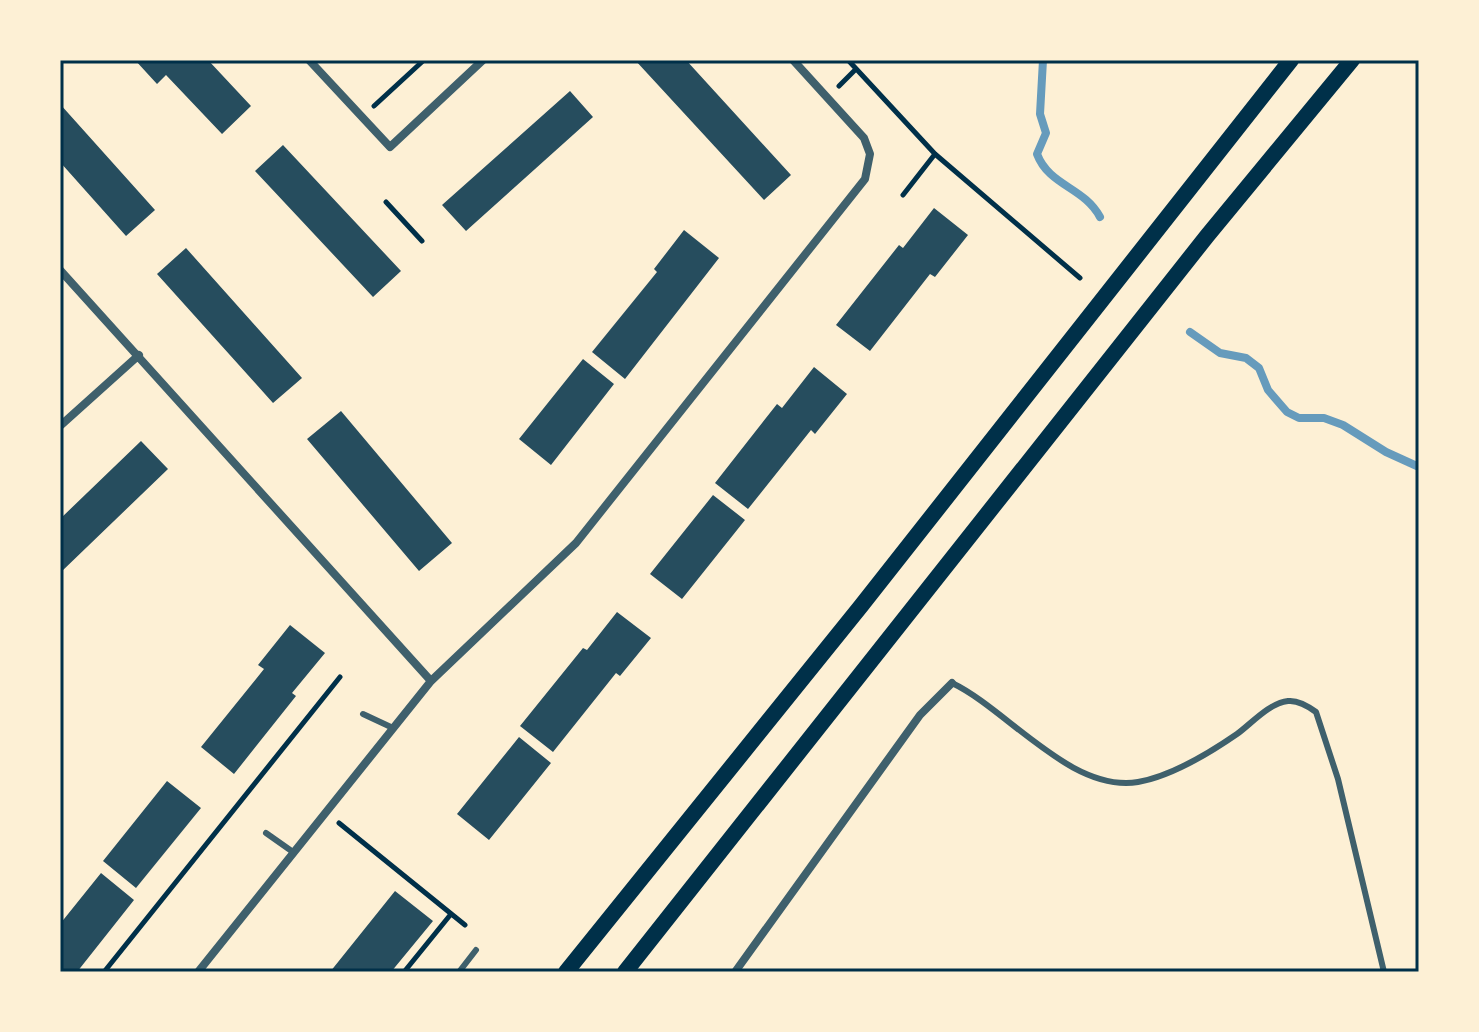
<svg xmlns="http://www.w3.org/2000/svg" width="1479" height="1032" viewBox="0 0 1479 1032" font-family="'PT Serif',serif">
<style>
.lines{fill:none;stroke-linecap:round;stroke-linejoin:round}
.stream{stroke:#669bbc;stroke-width:8}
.building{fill:#264d5e}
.path{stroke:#003049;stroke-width:5}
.service{stroke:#3f606c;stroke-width:6}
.minor{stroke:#3f606c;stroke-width:8}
.secondary{stroke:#003049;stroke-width:16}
.neatline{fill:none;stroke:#003049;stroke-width:3}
</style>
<rect width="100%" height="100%" fill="#fdf0d5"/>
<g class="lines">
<path class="stream" d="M 1043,60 L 1040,114 L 1046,133 L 1037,154 C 1049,186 1084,187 1100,217
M 1190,332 L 1220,353 L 1246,358 L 1259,368 L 1268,390 L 1287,412 L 1299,418 L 1324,418 L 1343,425 L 1386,452 L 1419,467"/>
</g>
<path class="building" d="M 135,60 L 208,60 L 251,106 L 222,134 L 166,75 L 157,84 Z
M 635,60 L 686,60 L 791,175 L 764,200 Z
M 570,91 L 593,117 L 466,231 L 442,205 Z
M 60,104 L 155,210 L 126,236 L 60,162 Z
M 283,145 L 401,271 L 373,297 L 255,171 Z
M 934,208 L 968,235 L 935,277 L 930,274 L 870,351 L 836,325 L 899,245 L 903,248 Z
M 684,230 L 719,258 L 625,379 L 592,352 L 657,272 L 654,269 Z
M 186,248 L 302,378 L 273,403 L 157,274 Z
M 583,359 L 614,384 L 551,465 L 519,439 Z
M 814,367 L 847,394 L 815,434 L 811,430 L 748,509 L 715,483 L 777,404 L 782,408 Z
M 341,411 L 452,543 L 419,571 L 307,439 Z
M 141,441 L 168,469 L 60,573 L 60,519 Z
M 713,495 L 745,520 L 682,599 L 650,574 Z
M 617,612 L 651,638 L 620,676 L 616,673 L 553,752 L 520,726 L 583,648 L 587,650 Z
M 290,625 L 325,653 L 292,693 L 296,696 L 234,774 L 201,747 L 264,669 L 258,665 Z
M 519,737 L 551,763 L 489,840 L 457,814 Z
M 167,781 L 201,808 L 136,888 L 103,861 Z
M 101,873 L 134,900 L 77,972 L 60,972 L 60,924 Z
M 395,891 L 433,921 L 391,972 L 330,972 Z"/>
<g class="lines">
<path class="path" d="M 848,60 L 935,154 L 1080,278
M 839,86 L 856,69
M 374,106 L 424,60
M 903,195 L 935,154
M 386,202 L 422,241
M 339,823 L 465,925
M 104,972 L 340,677
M 404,972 L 451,914"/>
<path class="service" d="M 952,683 C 1007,709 1071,793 1138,782 C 1172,776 1208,754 1237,734 C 1251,724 1269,703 1288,701 C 1297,700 1308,706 1316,712 L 1338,779 L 1384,972
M 363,714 L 393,728
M 266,833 L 293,852
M 459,972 L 476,950"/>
<path class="minor" d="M 309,60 L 390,147 L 483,60
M 60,270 L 431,681
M 60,426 L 139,355
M 198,972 L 431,681 L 576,543 L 865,179 L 870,154 L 864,138 L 793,60
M 735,972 L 920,715 L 952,683"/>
<path class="secondary" d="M 566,972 L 861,606 L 1291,60
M 625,972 L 1207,236 L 1352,60"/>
</g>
<rect width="1479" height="1032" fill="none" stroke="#fdf0d5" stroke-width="124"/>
<rect x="62" y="62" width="1355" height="908" class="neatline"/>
</svg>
